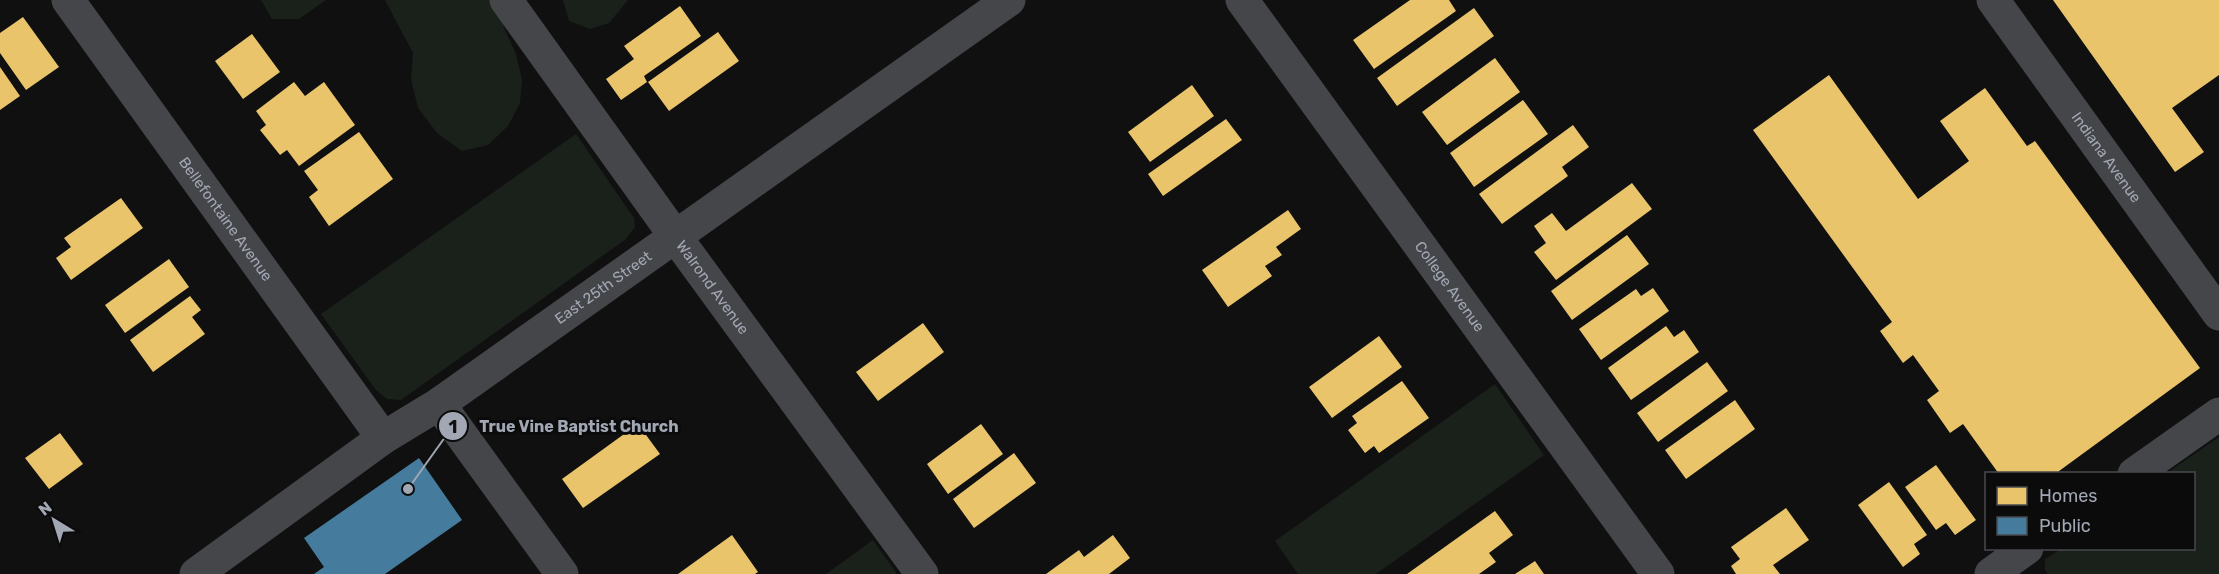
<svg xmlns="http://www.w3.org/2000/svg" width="2219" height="574" viewBox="0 0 2219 574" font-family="Rubik,sans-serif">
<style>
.green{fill:#1a211b}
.homes{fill:#e9c46a}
.public{fill:#457b9d}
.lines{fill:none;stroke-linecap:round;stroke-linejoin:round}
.minor{stroke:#45464a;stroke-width:33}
.labels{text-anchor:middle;stroke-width:6;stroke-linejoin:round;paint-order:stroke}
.street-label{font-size:15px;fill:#a1a7b3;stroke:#0b0b0c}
.leader{fill:none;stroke:#a1a7b3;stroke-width:2}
.callout-dot{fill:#a1a7b3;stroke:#0b0b0c;stroke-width:2}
.mark-label{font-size:18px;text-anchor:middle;font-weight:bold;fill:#111}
.callout-label{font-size:16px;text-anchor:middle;font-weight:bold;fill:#a1a7b3;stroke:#0b0b0c;stroke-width:6;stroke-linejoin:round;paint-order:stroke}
</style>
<rect width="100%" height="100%" fill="#101011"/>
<path class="green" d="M 261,0 L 326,0 L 299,19 L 272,19 Z
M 385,0 L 496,0 L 505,30 L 516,54 L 522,80 L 520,103 L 508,126 L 488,145 L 462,151 L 437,133 L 418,108 L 411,79 L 413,53 Z
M 563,0 L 628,0 L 609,23 L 590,29 L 569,21 Z
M 576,134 L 634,218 L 635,227 L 626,239 L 401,400 L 387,399 L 376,390 L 321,314 Z
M 1495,384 L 1544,455 L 1376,574 L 1298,574 L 1275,541 Z
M 2219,437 L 2219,574 L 2048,574 L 2045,570 L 2045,559 L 2061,549 L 2194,548 L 2194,474 L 2167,473 Z
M 873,540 L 897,574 L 826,574 Z"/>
<path class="homes" d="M 1410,0 L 1449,0 L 1456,11 L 1374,69 L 1353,40 Z
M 2053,0 L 2219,0 L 2219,75 L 2172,108 L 2204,152 L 2175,172 Z
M 680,6 L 701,36 L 644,76 L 647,82 L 621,100 L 606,79 L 634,59 L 624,46 Z
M 1474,8 L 1494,36 L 1397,106 L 1377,78 Z
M 23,17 L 59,67 L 26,90 L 0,53 L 0,33 Z
M 718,32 L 739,61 L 669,111 L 648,82 Z
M 252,34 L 280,72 L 243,99 L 215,61 Z
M 1495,58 L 1520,92 L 1447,145 L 1422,112 Z
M 0,67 L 20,96 L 0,110 Z
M 1829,75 L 1918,199 L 1969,161 L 1940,121 L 1985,88 L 2027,146 L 2035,141 L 2200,368 L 2055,474 L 1999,474 L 1963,424 L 1950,433 L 1927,400 L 1939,391 L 1913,355 L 1903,363 L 1880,331 L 1892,322 L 1753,130 Z
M 294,82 L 305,96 L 324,82 L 355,125 L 299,166 L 287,150 L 280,155 L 260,130 L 266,125 L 256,111 Z
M 1192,85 L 1214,116 L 1150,162 L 1128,132 Z
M 1523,100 L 1548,134 L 1474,187 L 1450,153 Z
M 1226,119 L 1242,140 L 1163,196 L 1148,174 Z
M 1573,125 L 1589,147 L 1562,167 L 1568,176 L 1502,224 L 1479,194 Z
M 359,132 L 393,179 L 329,226 L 309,197 L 318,190 L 304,171 Z
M 1632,183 L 1652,209 L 1556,280 L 1534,252 L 1546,243 L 1534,226 L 1552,213 L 1566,231 Z
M 121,198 L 143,228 L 71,280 L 56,258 L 71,247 L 64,238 Z
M 1288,210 L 1301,229 L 1276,247 L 1282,255 L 1265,266 L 1272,276 L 1228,307 L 1202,270 Z
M 1627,235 L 1649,264 L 1572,320 L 1551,291 Z
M 169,259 L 189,287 L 125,333 L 105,305 Z
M 1653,288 L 1669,311 L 1601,360 L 1579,329 L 1636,289 L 1641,296 Z
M 190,296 L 201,310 L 192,317 L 205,334 L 153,372 L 130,340 Z
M 923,323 L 944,352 L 878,401 L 856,372 Z
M 1666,326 L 1674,337 L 1684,330 L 1699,352 L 1631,400 L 1608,368 Z
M 1379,336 L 1402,367 L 1332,418 L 1309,387 Z
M 1707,362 L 1728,391 L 1658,442 L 1637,413 Z
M 1402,381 L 1429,418 L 1379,453 L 1374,446 L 1365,453 L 1348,430 L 1357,423 L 1352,416 Z
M 1735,400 L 1755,429 L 1686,479 L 1665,450 Z
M 638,424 L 660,454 L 583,508 L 562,479 Z
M 981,424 L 1003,454 L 948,494 L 927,464 Z
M 60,433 L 83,464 L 49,489 L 25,458 Z
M 1014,453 L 1036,483 L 974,528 L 953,499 Z
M 1936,465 L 1976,520 L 1955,535 L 1946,523 L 1936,530 L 1905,487 Z
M 1889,482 L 1927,535 L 1914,544 L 1920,554 L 1903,567 L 1858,505 Z
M 1786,508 L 1809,540 L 1773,565 L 1780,574 L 1736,574 L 1731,566 L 1740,559 L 1731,547 Z
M 1495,511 L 1513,535 L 1489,553 L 1496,562 L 1479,574 L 1407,574 Z
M 732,535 L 758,572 L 755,574 L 678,574 Z
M 1113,535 L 1130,558 L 1109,574 L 1046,574 L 1079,550 L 1084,557 Z
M 1535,561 L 1544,574 L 1515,574 Z"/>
<path class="public" d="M 419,458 L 462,520 L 385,574 L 314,574 L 324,567 L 304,538 Z"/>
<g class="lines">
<g class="minor">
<path id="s1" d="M 68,0 L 383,438"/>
<path id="s2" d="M 506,0 L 675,236 L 922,574"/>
<path id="s3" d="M 1242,0 L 1658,574"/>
<path id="s4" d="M 1993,0 L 2219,314"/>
<path d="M 439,404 L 562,574"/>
<path d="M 2134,474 L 2219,414"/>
<path id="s5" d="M 196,574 L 383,438 L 439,404 L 1009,0"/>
<path d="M 1991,574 L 2027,548"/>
</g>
</g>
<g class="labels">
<g class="street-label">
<text dy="5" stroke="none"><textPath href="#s4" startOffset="194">Indiana Avenue</textPath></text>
<text dy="5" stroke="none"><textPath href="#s1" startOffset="270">Bellefontaine Avenue</textPath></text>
<text dy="5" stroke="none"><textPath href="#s5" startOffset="498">East 25th Street</textPath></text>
<text dy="5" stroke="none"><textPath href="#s3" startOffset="354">College Avenue</textPath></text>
<text dy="5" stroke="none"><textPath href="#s2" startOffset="354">Walrond Avenue</textPath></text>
</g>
</g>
<path class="leader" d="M408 489L453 426"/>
<g class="callout-dot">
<circle cx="408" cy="489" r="6"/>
<circle cx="453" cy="426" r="15"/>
</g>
<g class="mark-label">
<text x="453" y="433">1</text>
</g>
<g class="callout-label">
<text x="579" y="432">True Vine Baptist Church</text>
</g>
<rect x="1985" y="472" width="210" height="78" fill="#0b0b0c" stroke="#47494f" stroke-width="1.5"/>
<rect x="1997" y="487" width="30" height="18" fill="#e9c46a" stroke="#47494f" stroke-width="1.5"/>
<text x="2039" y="502" font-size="18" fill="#a1a7b3">Homes</text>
<rect x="1997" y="517" width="30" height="18" fill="#457b9d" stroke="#47494f" stroke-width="1.5"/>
<text x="2039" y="532" font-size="18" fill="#a1a7b3">Public</text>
<g transform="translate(54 520) rotate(322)" stroke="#0b0b0c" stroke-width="4.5" paint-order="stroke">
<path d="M0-4.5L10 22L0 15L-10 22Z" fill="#a1a7b3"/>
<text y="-9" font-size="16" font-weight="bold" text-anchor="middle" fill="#a1a7b3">N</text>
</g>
</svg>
